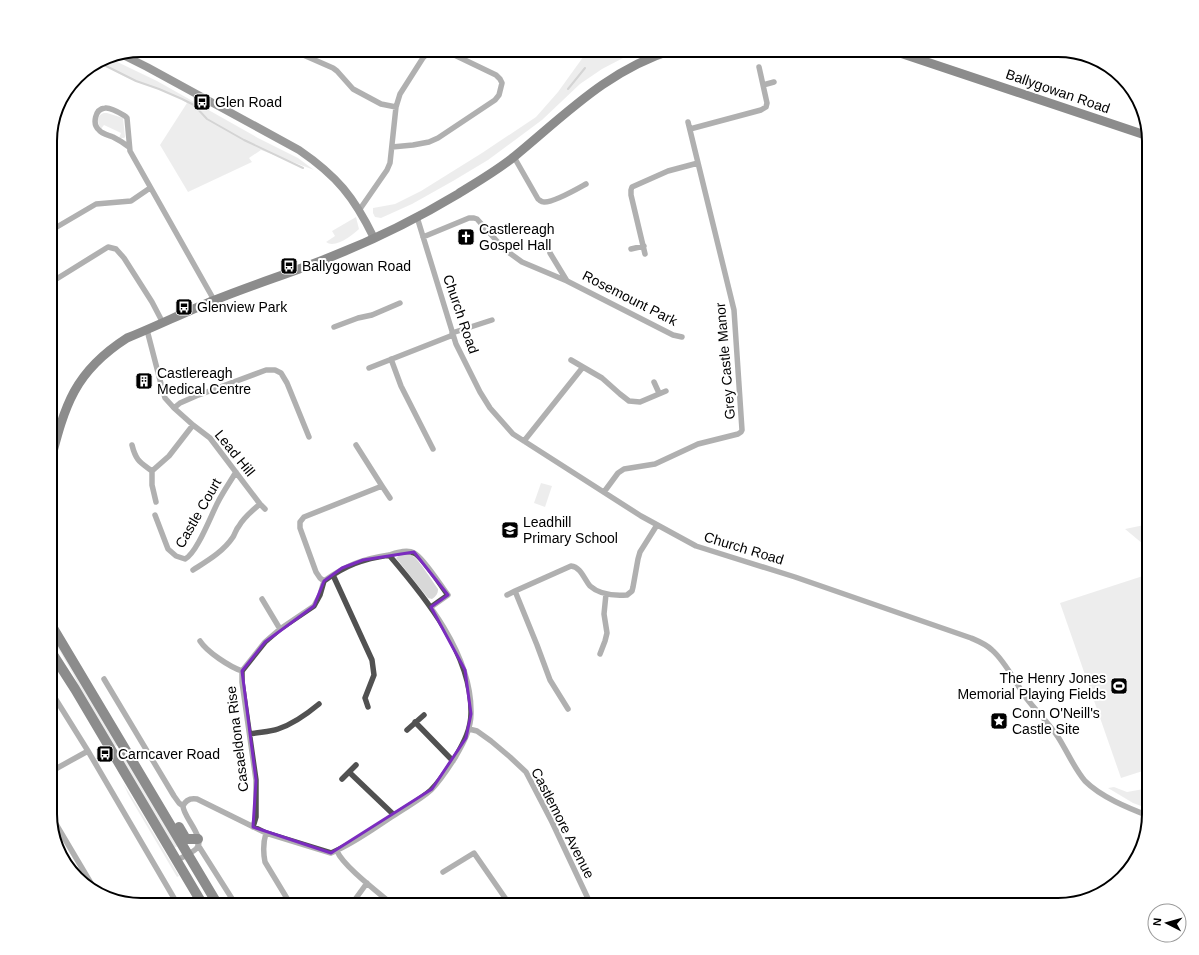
<svg xmlns="http://www.w3.org/2000/svg" width="1199" height="955" viewBox="0 0 1199 955" font-family="Arial,sans-serif">
<style>
.green{fill:#d8d8d8}
.lines{fill:none;stroke-linecap:round;stroke-linejoin:round}
.stream{stroke:#9f9f9f;stroke-width:2}
.street{stroke:#515151;stroke-width:5.5}
.secondary{stroke:#1e1e1e;stroke-width:8}
.primary{stroke:#000;stroke-width:9}
.highway{stroke:#000;stroke-width:10}
.marked{fill:none;stroke:#7b2cbf;stroke-width:3;stroke-linejoin:round}
.labels{text-anchor:middle;stroke-width:4;stroke-linejoin:round;paint-order:stroke}
.street-label{font-size:14px;fill:#000;stroke:#fff}
.poi-label{font-size:14px;fill:#000;stroke:#fff;text-anchor:start}
.rim{fill:none;stroke:#000;stroke-width:2}
</style>
<rect width="100%" height="100%" fill="#fff"/>
<path class="green" d="M 590,50 L 623,50 L 625,57 L 602,69 L 580,84 L 542,120 L 488,160 L 453,181 L 412,204 L 381,218 L 375,217 L 373,213 L 373,208 L 395,204 L 421,191 L 482,153 L 536,117 L 558,92 L 586,53 Z
M 107,57 L 157,81 L 258,138 L 298,158 L 314,170 L 261,150 L 249,158 L 252,162 L 188,192 L 160,145 L 187,103 C 173,92 154,88 138,82 C 124,77 111,69 98,62 Z
M 104,113 L 107,113 L 123,118 L 125,137 L 124,138 L 119,138 L 121,133 L 104,125 L 101,129 C 98,123 95,116 104,113 Z
M 356,217 L 359,229 C 353,235 335,249 326,242 L 335,236 L 332,231 Z
M 541,483 L 552,486 L 545,507 L 534,503 Z
M 1149,524 L 1149,549 L 1125,529 Z
M 401,554 C 405,554 410,553 413,556 C 419,560 433,582 438,589 C 438,594 436,596 432,599 L 428,598 L 396,558 Z
M 1149,574 L 1149,769 L 1121,778 L 1060,603 Z
M 50,631 L 118,745 L 114,747 L 83,695 L 73,674 L 50,634 Z
M 121,751 L 178,846 L 174,848 L 117,753 Z
M 123,783 L 136,804 L 179,876 L 177,877 L 128,794 Z
M 1114,787 L 1127,792 L 1149,788 L 1149,809 L 1133,803 L 1108,788 Z"/>
<g class="lines">
<path class="stream" d="M 98,62 L 136,81 L 159,89 L 182,99 L 194,105 L 207,119 L 244,140 L 303,168
M 568,89 L 585,68"/>
<path class="street" d="M 292,50 L 333,68 L 337,71 L 353,89 L 381,104 L 396,107
M 416,50 L 424,57
M 763,85 L 774,82
M 690,129 L 761,110 L 766,107 L 767,103 L 759,67
M 129,147 C 124,143 119,140 113,137 C 108,135 102,134 99,130 C 92,124 95,109 105,108 C 111,107 120,113 125,116 L 127,118 L 130,151 L 214,300
M 392,147 L 413,145 L 429,142 L 438,138 L 495,100 L 499,95 L 502,83 L 500,79 L 496,75 L 444,50
M 514,157 L 538,199 C 541,201 541,202 544,202 C 553,203 577,189 586,184
M 360,209 L 387,170 L 390,163 L 396,107 L 400,94 L 428,50
M 417,217 L 456,344 L 480,392 L 490,408 L 513,434 L 641,516 L 696,546 L 795,577 L 971,638 C 978,641 986,644 992,650 C 1006,662 1016,684 1027,699 C 1037,712 1049,723 1058,737 C 1067,751 1074,768 1085,781 C 1101,797 1128,808 1149,816
M 50,231 L 96,204 L 131,201 L 150,188
M 423,237 L 469,218 L 474,218 L 477,219 L 504,249 L 522,262 L 567,281 L 673,335 L 682,337
M 631,249 L 644,246
M 550,253 L 567,281
M 645,254 L 631,195 L 631,190 L 632,187 L 668,171 L 698,163
M 50,283 L 108,247 L 116,249 L 124,258 L 152,302 L 163,323
M 334,327 L 358,318 L 372,315 L 400,303
M 147,330 L 161,384 L 165,398 L 174,408 L 193,425 L 210,438 L 260,504 L 265,509
M 452,333 L 492,320
M 391,359 L 401,386 L 433,449
M 571,360 L 583,367
M 369,368 L 453,335
M 654,382 L 659,393
M 174,408 L 180,403 L 196,396 L 266,370 L 275,370 L 281,373 L 287,383 L 309,437
M 524,441 L 583,367 L 602,378 L 620,394 L 629,401 L 640,402 L 666,391
M 132,445 C 136,461 140,462 152,471
M 382,486 L 390,498
M 604,492 L 618,473 L 624,469 L 655,464 L 698,444 L 738,434 L 741,432 L 742,430 L 734,310 L 688,122
M 156,502 L 152,485 L 152,471 L 169,456 L 193,425
M 155,515 L 168,549 L 176,556 L 185,559 C 197,553 211,515 218,502 C 223,492 230,482 236,472
M 389,555 C 396,553 407,549 414,553 C 423,557 441,586 448,595 L 431,607
M 193,570 C 207,561 223,552 233,537 C 235,534 236,529 239,526 C 244,517 252,511 260,504
M 333,575 L 372,660 L 374,675 L 365,698 L 368,707
M 324,581 L 320,578 L 316,572 L 300,528 L 300,522 L 304,517 L 382,486 L 356,445
M 507,595 L 515,591
M 262,599 L 280,629
M 50,603 L 55,610
M 200,641 C 207,652 230,667 242,671
M 600,654 L 605,641 L 607,633 L 604,614 L 606,594
M 104,679 L 174,796 L 179,803 L 183,806
M 50,690 L 88,751 L 178,905
M 568,709 L 550,680 L 537,645 L 515,591 L 571,566 C 581,567 584,579 590,586 C 600,595 614,596 627,595 L 632,591 L 633,587 L 638,559 L 640,552 L 657,525
M 415,722 L 453,761
M 469,729 L 477,731 L 491,741 L 510,757 L 526,772 L 552,822 L 591,905
M 407,730 L 424,715
M 250,734 C 259,732 270,732 278,729 C 293,724 307,714 319,704
M 50,772 L 88,751
M 349,772 L 356,765
M 342,779 L 349,772 L 394,815
M 183,806 C 186,799 191,798 197,799 L 266,833 L 331,853 C 353,844 373,829 393,816 C 406,807 420,800 431,790 C 441,780 449,767 456,756 C 464,742 471,729 471,713 C 472,654 425,597 389,555 C 363,559 346,565 324,581
M 50,814 L 95,890
M 253,827 L 256,817 L 256,780 L 242,682 L 242,671 L 265,642 L 280,629 L 314,606 L 320,595 L 324,581
M 266,833 C 263,843 263,852 265,862 L 291,905
M 198,845 L 236,905
M 337,851 C 343,866 379,893 393,905
M 176,861 C 182,857 190,854 196,849 C 207,839 183,817 183,806
M 443,872 L 474,853 L 510,905
M 351,905 L 367,883"/>
<path class="secondary" d="M 121,54 L 147,67 L 299,150 C 337,176 354,197 374,238"/>
<path class="primary" d="M 891,50 L 1148,136
M 50,463 C 65,405 74,372 127,338 C 157,326 185,312 215,300 C 254,284 294,272 333,256 C 376,239 418,218 458,194 C 477,182 498,170 515,156 C 566,114 608,70 672,50"/>
<path class="highway" d="M 50,623 L 218,905
M 50,650 L 75,689 L 203,905
M 179,827 L 186,839 L 198,839"/>
</g>
<path d="M0 0H1199V955H0ZM 414,552 L 448,595 L 431,607 L 465,670 L 471,714 L 466,738 L 432,789 L 331,853 L 253,827 L 256,780 L 242,671 L 265,642 L 314,606 L 324,581 L 342,568 L 363,560 Z" fill="#fff" fill-opacity=".55" fill-rule="evenodd"/>
<path class="marked" d="M 414,552 L 448,595 L 431,607 L 465,670 L 471,714 L 466,738 L 432,789 L 331,853 L 253,827 L 256,780 L 242,671 L 265,642 L 314,606 L 324,581 L 342,568 L 363,560 Z"/>
<defs>
<g id="bus-square" transform="scale(0.9)"><rect x="-9" y="-9" width="18" height="18" rx="4" fill="#000" stroke="#fff"/><path d="M-5-6H5V4H4V6H2V4H-2V6H-4V4H-5ZM-3.5-4V0h7V-4ZM-3.5 1.2v1.5H-2V1.2ZM2 1.2v1.5H3.5V1.2Z" fill="#fff"/></g>
<g id="church-square" transform="scale(0.9)"><rect x="-9" y="-9" width="18" height="18" rx="4" fill="#000" stroke="#fff"/><path d="M-1.2-6h2.4v3.5h3.3v2.4h-3.3V6h-2.4V-.1h-3.3v-2.4h3.3Z" fill="#fff"/></g>
<g id="building-square" transform="scale(0.9)"><rect x="-9" y="-9" width="18" height="18" rx="4" fill="#000" stroke="#fff"/><path d="M-4-6H4V6H1V3H-1V6H-4ZM-2.5-4.3h1.7v1.8h-1.7ZM.8-4.3h1.7v1.8H.8ZM-2.5-1h1.7V.8h-1.7ZM.8-1h1.7V.8H.8Z" fill="#fff"/></g>
<g id="school-square" transform="scale(0.9)"><rect x="-9" y="-9" width="18" height="18" rx="4" fill="#000" stroke="#fff"/><path d="M0-5L7-2L0 1L-7-2ZM-4 1L0 2.5L4 1V4Q0 6-4 4Z" fill="#fff"/></g>
<g id="stadium-square" transform="scale(0.9)"><rect x="-9" y="-9" width="18" height="18" rx="4" fill="#000" stroke="#fff"/><path d="M0-5a6.5 5 0 1 0 0 10a6.5 5 0 1 0 0-10ZM-3.5-1.8h7v3.6h-7Z" fill="#fff"/></g>
<g id="sight-square" transform="scale(0.9)"><rect x="-9" y="-9" width="18" height="18" rx="4" fill="#000" stroke="#fff"/><path d="M0-6L1.8-2.2L6-1.7L2.9 1.2L3.7 5.4L0 3.3L-3.7 5.4L-2.9 1.2L-6-1.7L-1.8-2.2Z" fill="#fff"/></g>
</defs>
<g fill-rule="evenodd">
<use href="#bus-square" x="202" y="102"/>
<use href="#church-square" x="466" y="237"/>
<use href="#bus-square" x="289" y="266"/>
<use href="#bus-square" x="184" y="307"/>
<use href="#building-square" x="144" y="381"/>
<use href="#school-square" x="510" y="530"/>
<use href="#stadium-square" x="1119" y="686"/>
<use href="#sight-square" x="999" y="721"/>
<use href="#bus-square" x="105" y="754"/>
</g>
<g class="labels">
<g class="street-label">
<text transform="translate(1058 91) rotate(19)" y="5">Ballygowan Road</text>
<text transform="translate(630 298) rotate(27)" y="5">Rosemount Park</text>
<text transform="translate(461 314) rotate(71)" y="5">Church Road</text>
<text transform="translate(725 361) rotate(-95)" y="5">Grey Castle Manor</text>
<text transform="translate(235 453) rotate(51)" y="5">Lead Hill</text>
<text transform="translate(198 513) rotate(-60)" y="5">Castle Court</text>
<text transform="translate(744 548) rotate(17)" y="5">Church Road</text>
<text transform="translate(237 739) rotate(-97)" y="5">Casaeldona Rise</text>
<text transform="translate(563 823) rotate(63)" y="5">Castlemore Avenue</text>
</g>
<g class="poi-label">
<text x="215" y="107">Glen Road</text>
<text x="479" y="234">Castlereagh<tspan x="479" dy="16">Gospel Hall</tspan></text>
<text x="302" y="271">Ballygowan Road</text>
<text x="197" y="312">Glenview Park</text>
<text x="157" y="378">Castlereagh<tspan x="157" dy="16">Medical Centre</tspan></text>
<text x="523" y="527">Leadhill<tspan x="523" dy="16">Primary School</tspan></text>
<text x="1106" y="683" text-anchor="end">The Henry Jones<tspan x="1106" dy="16">Memorial Playing Fields</tspan></text>
<text x="1012" y="718">Conn O'Neill's<tspan x="1012" dy="16">Castle Site</tspan></text>
<text x="118" y="759">Carncaver Road</text>
</g>
</g>
<path d="M0 0H1199V955H0ZM141 57H1058A84 84 0 0 1 1142 141V814A84 84 0 0 1 1058 898H141A84 84 0 0 1 57 814V141A84 84 0 0 1 141 57Z" fill="#fff" fill-rule="evenodd"/>
<path class="rim" d="M141 57H1058A84 84 0 0 1 1142 141V814A84 84 0 0 1 1058 898H141A84 84 0 0 1 57 814V141A84 84 0 0 1 141 57Z"/>
<g transform="translate(1167 923) rotate(276)"><circle r="19" fill="#ffffff" stroke="#999999"/>
<path d="M0-3L7 15L0 10L-7 15Z" fill="#000000"/>
<text y="-6" font-size="11" font-weight="bold" text-anchor="middle" fill="#000000">N</text>
</g>
</svg>
